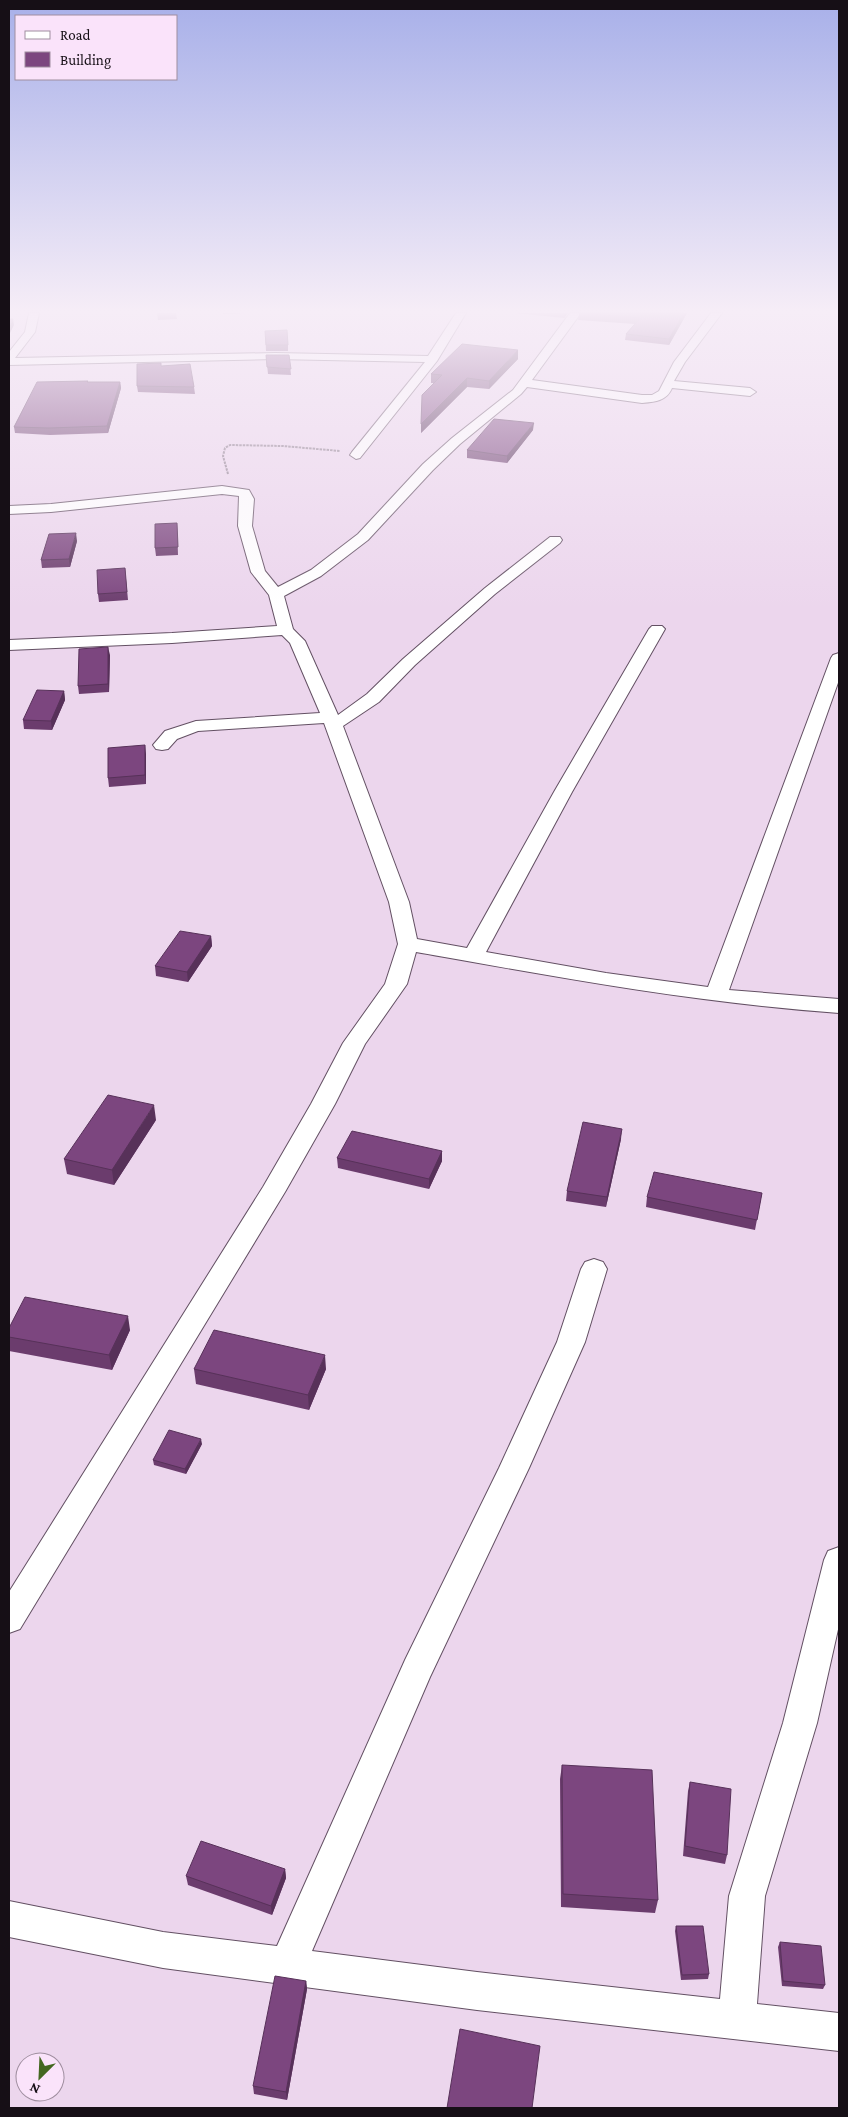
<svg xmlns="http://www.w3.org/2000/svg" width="848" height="2117" viewBox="0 0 848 2117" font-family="'Crimson Pro',serif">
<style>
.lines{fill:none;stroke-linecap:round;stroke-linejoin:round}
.minor-casing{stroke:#635063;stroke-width:2}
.path{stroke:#8d7e8e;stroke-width:2;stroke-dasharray:2.5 1;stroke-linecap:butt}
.minor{fill:#fff;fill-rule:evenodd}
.wall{fill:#6b3c6d}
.shaded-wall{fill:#573159}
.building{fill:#7c467f;stroke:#573159}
</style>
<rect width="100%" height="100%" fill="#ecd6ed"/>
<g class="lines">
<g class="minor-casing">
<path id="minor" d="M 29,313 L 39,313 L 35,332 L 15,358 L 275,353 L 428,356 L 456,313 L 466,313 L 437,361 L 360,458 L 356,459 L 350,455 L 352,452 L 425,362 L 275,359 L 9,365 L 9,352 L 25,332 Z
M 570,313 L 581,313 L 532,380 L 642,395 L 652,395 L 659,391 L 674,362 L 711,313 L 722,313 L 685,362 L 674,381 L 750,388 L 756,392 L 750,396 L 672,388 C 667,401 654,402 642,403 L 527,387 L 521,394 L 460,444 L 433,470 L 368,540 L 321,576 L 284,596 L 293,629 L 305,641 L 338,715 L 367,694 L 403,659 L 485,588 L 550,537 L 560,537 L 562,540 L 560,543 L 495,594 L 415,665 L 379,702 L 343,726 L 409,902 L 417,939 L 467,948 L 554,792 L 649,629 L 652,626 L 662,626 L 665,629 L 572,792 L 486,952 L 606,973 L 708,987 L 831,658 L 833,655 L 839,653 L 839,680 L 729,990 L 839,999 L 839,1013 C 697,1003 557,977 416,952 L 407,984 L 365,1044 L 335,1104 L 285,1192 L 20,1629 L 9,1633 L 9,1592 L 263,1187 L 311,1104 L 343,1043 L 385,984 L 398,944 L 389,902 L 324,723 L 198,731 L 177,739 L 168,749 L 162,750 L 156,749 L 153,745 L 165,731 L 196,721 L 320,713 L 290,643 L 282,635 L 172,643 L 9,650 L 9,640 L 172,633 L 277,626 L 269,595 L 251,572 L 238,526 L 239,496 L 222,494 L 51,512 L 9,514 L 9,506 L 51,504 L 222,486 L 249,490 L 254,499 L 252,526 L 265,571 L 278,587 L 311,570 L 358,534 L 423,464 L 452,438 L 513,390 Z
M 594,1259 L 603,1262 L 607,1269 L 585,1342 L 529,1468 L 430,1677 L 312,1951 L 477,1972 L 720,1999 L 729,1896 L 783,1723 L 824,1560 L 828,1551 L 839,1547 L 839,1625 L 817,1723 L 765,1896 L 757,2004 L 839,2013 L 839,2051 L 477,2010 L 163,1968 L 9,1937 L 9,1901 L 163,1932 L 277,1946 L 405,1660 L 499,1468 L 557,1342 L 581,1269 L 585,1262 Z"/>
</g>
<path class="path" d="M 228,474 L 223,456 L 225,448 L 230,445 L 283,446 L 340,451"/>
<use href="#minor" class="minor"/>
</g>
<path class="wall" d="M 157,313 L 176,313 L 177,319 L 158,320 Z
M 223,313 L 247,313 L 223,314 Z
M 515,313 L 568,313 L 564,318 Z
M 687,313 L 669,345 L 625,340 L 626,334 L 635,324 L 578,320 L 579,314 Z
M 265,331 L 288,345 L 288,351 L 266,351 Z
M 266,355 L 289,355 L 291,375 L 268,374 Z
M 518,359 L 489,389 L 467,387 L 421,433 L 434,383 L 431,383 L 431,374 Z
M 161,366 L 194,387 L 195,394 L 138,392 L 137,386 Z
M 88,382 L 120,382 L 121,388 L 108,433 L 50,435 L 15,433 L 14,427 Z
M 533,430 L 507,463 L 467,458 L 467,450 Z
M 177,523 L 178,555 L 156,556 L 155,548 Z
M 77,541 L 70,567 L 42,568 L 41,560 Z
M 125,568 L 128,600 L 99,602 L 98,594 Z
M 110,655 L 109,692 L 79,694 L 78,686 Z
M 64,691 L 65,700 L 52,730 L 24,729 L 23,720 Z
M 146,754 L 146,784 L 109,787 L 108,778 Z
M 211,936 L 212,946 L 188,982 L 156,976 L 155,966 Z
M 156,1120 L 114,1185 L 67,1174 L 64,1159 Z
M 621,1139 L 606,1207 L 566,1201 L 567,1191 Z
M 442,1151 L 442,1161 L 429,1189 L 338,1168 L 337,1158 Z
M 762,1193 L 755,1230 L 646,1207 L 647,1197 Z
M 9,1328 L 130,1330 L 112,1370 L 9,1351 Z
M 194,1369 L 326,1369 L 309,1410 L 196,1384 Z
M 202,1444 L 186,1474 L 154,1465 L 153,1460 Z
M 562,1765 L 658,1900 L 655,1913 L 561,1907 L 560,1779 Z
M 690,1782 L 727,1855 L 725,1864 L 683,1856 L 688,1791 Z
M 285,1869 L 286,1878 L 272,1915 L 188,1885 L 186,1876 Z
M 676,1926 L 709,1974 L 708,1979 L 681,1980 L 675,1931 Z
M 780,1942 L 825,1985 L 823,1989 L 782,1986 L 778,1947 Z
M 306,1981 L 307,1989 L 287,2100 L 254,2094 L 253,2086 Z"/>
<path class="shaded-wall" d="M 564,313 L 568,313 L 564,318 Z
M 684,313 L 687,313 L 669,345 L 669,339 Z
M 13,319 L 14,325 L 9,335 L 9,327 Z
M 518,350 L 518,359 L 489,389 L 489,381 Z
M 467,378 L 467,387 L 421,433 L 421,424 Z
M 120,382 L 121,388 L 108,433 L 107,426 Z
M 534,423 L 533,430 L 507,463 L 507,456 Z
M 76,533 L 77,541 L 70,567 L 69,559 Z
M 108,647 L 110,655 L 109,692 L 108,684 Z
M 64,691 L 65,700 L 52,730 L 51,721 Z
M 145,745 L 146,754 L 146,784 L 145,775 Z
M 211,936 L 212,946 L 188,982 L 187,972 Z
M 154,1105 L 156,1120 L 114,1185 L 112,1170 Z
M 622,1129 L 621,1139 L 606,1207 L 607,1197 Z
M 442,1151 L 442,1161 L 429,1189 L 429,1179 Z
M 128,1316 L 130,1330 L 112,1370 L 109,1355 Z
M 325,1355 L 326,1369 L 309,1410 L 308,1395 Z
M 201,1439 L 202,1444 L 186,1474 L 185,1469 Z
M 285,1869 L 286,1878 L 272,1915 L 271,1906 Z
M 306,1981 L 307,1989 L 287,2100 L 286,2092 Z"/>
<path class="building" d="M 579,313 L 684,313 L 669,339 L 626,334 L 640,318 Z
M 9,319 L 13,319 L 9,327 Z
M 287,330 L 288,345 L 266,345 L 265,331 Z
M 462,344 L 518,350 L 489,381 L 467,378 L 421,424 L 422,395 L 442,375 L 431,374 Z
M 266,355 L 289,355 L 291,369 L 267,367 Z
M 161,363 L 161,366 L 190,364 L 194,387 L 137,386 L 137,364 Z
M 88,381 L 87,382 L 120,382 L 107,426 L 49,428 L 14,427 L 37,382 Z
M 494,419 L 534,423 L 507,456 L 467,450 Z
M 177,523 L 178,547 L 155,548 L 155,524 Z
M 76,533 L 69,559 L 41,560 L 49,534 Z
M 125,568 L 127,592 L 98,594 L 97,570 Z
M 108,647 L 108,684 L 78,686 L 79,649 Z
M 37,690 L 64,691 L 51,721 L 23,720 Z
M 145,745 L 145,775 L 108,778 L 108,748 Z
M 180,931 L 211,936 L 187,972 L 155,966 Z
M 108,1095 L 154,1105 L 112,1170 L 64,1159 Z
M 583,1122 L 622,1129 L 607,1197 L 567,1191 Z
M 352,1131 L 442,1151 L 429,1179 L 337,1158 Z
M 654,1172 L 762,1193 L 757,1220 L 647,1197 Z
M 25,1297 L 128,1316 L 109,1355 L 9,1337 L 9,1328 Z
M 214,1330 L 325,1355 L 308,1395 L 194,1369 Z
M 169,1430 L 201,1439 L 185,1469 L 153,1460 Z
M 562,1765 L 652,1770 L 658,1900 L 563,1894 Z
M 690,1782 L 731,1789 L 727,1855 L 685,1846 Z
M 201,1841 L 285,1869 L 271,1906 L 186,1876 Z
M 676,1926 L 703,1926 L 709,1974 L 682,1975 Z
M 780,1942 L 821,1946 L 825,1985 L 783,1981 Z
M 275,1976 L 306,1981 L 286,2092 L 253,2086 Z
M 460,2029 L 540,2046 L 532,2108 L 447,2108 Z"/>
<linearGradient id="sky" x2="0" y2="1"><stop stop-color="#a8b0e9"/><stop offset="0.51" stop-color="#f6edf7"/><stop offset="1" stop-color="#f6edf7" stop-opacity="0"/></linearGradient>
<rect width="848" height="610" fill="url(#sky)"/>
<rect width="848" height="2117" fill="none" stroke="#160f16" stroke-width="20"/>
<rect x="15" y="15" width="162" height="65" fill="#fae3fa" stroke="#9f8e9f"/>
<rect x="25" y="31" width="25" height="8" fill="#ffffff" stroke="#9f8e9f"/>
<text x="60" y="40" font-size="15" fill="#160f16">Road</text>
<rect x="25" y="52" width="25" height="15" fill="#7c467f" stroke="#9f8e9f"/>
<text x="60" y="65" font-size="15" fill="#160f16">Building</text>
<g transform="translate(40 2077) rotate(204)"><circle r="24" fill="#fae3fa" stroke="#9f8e9f"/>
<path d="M0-4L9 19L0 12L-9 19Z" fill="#436720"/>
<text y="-8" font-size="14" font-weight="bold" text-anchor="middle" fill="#160f16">N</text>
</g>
</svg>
